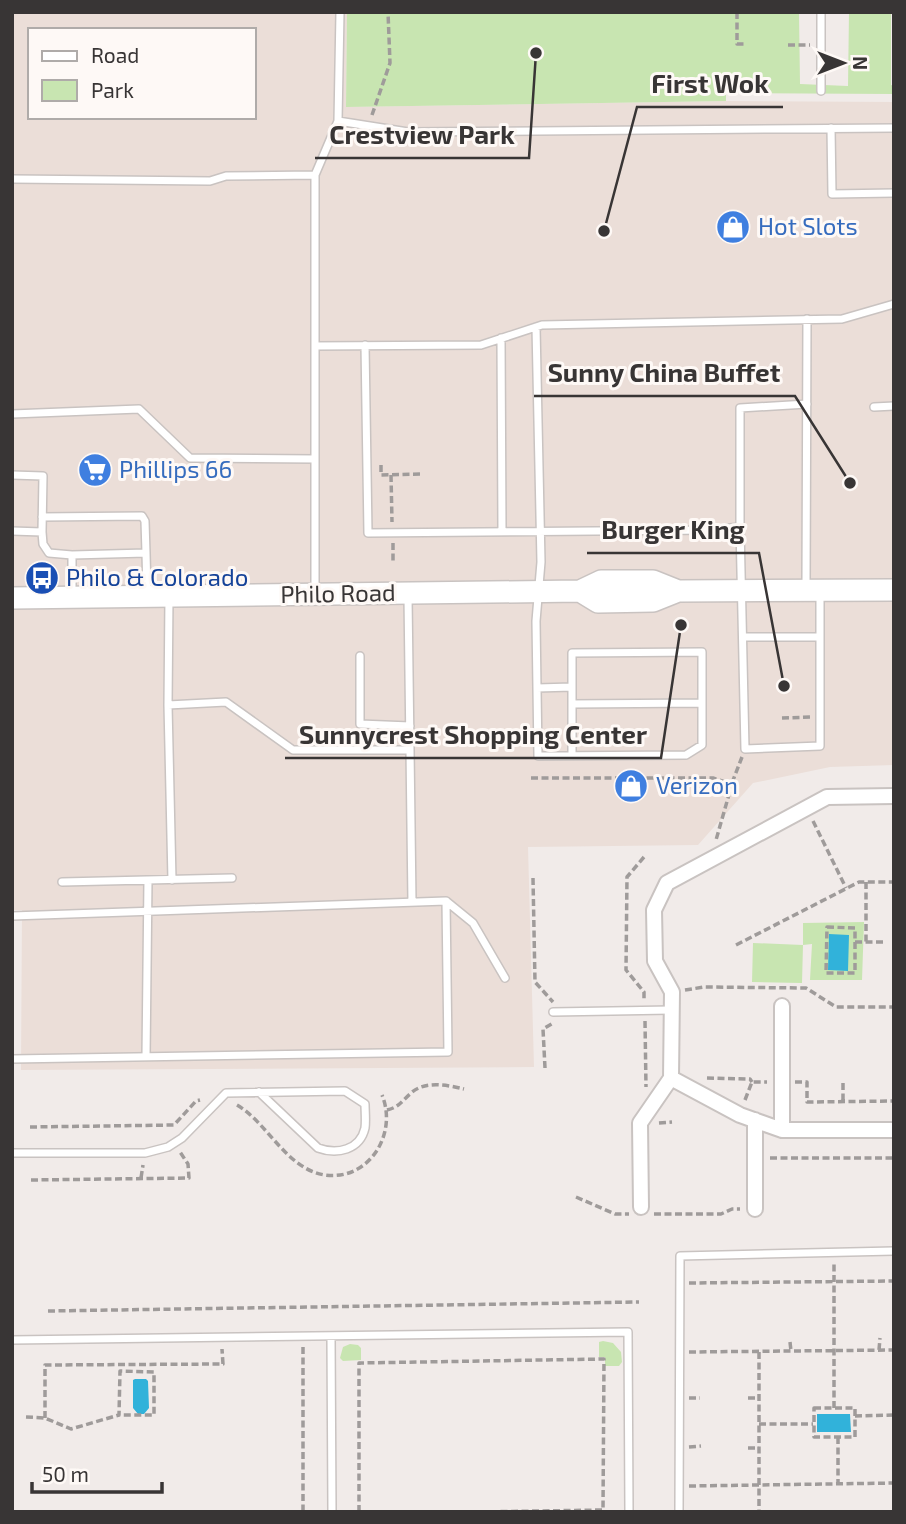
<svg xmlns="http://www.w3.org/2000/svg" width="906" height="1524" viewBox="0 0 906 1524" font-family="'Exo 2',sans-serif">
<style>
.built{fill:#ebded8;fill-rule:evenodd}
.green{fill:#c8e5b1}
.water{fill:#31b2da}
.lines{fill:none;stroke-linecap:round;stroke-linejoin:round}
.lane-casing{stroke:#c9c3c1;stroke-width:10}
.street-casing{stroke:#c9c3c1;stroke-width:18}
.secondary-casing{stroke:#c9c3c1;stroke-width:24}
.path{stroke:#9f9b9a;stroke-width:3.5;stroke-dasharray:7 3.5;stroke-linecap:butt}
.lane{stroke:#fff;stroke-width:7}
.street{stroke:#fff;stroke-width:14}
.secondary{stroke:#fff;stroke-width:21}
.labels{text-anchor:middle;stroke-width:6;stroke-linejoin:round;paint-order:stroke}
.shop-label{font-size:24px;fill:#366cbe;stroke:#fef9f6;text-anchor:start}
.transit-label{font-size:24px;fill:#164399;stroke:#fef9f6;text-anchor:start}
.street-label{font-size:24px;fill:#383535;stroke:#fef9f6}
.leader{fill:none;stroke:#383535;stroke-width:2.5}
.callout-dot{fill:#383535;stroke:#fef9f6;stroke-width:2.5}
.callout-label{font-size:26px;text-anchor:middle;font-weight:bold;fill:#383535;stroke:#fef9f6;stroke-width:6;stroke-linejoin:round;paint-order:stroke}
</style>
<rect width="100%" height="100%" fill="#f1ebe9"/>
<path class="built" d="M 12,12 L 347,12 L 346,107 L 726,101 L 894,102 L 894,765 L 830,767 L 753,783 L 698,845 L 528,847 L 534,1067 L 21,1070 L 22,910 L 12,910 ZM 30,30 L 254,30 L 254,117 L 30,117 Z"/>
<path class="green" d="M 347,12 L 799,12 L 800,84 L 848,86 L 849,12 L 891,12 L 891,85 L 894,86 L 894,94 L 726,93 L 726,101 L 346,107 Z
M 864,922 L 862,980 L 810,980 L 812,944 L 803,945 L 802,983 L 752,982 L 753,943 L 803,945 L 803,923 Z
M 603,1341 L 613,1343 L 621,1352 L 622,1362 L 619,1366 L 605,1366 L 605,1357 L 599,1357 L 599,1342 Z
M 350,1344 L 358,1345 L 361,1348 L 361,1360 L 343,1361 L 340,1358 L 343,1347 Z"/>
<path class="water" d="M 829,934 L 849,935 L 848,971 L 828,970 Z
M 135,1379 L 146,1379 L 148,1381 L 149,1408 L 144,1414 L 138,1414 L 133,1408 L 133,1380 Z
M 817,1414 L 850,1414 L 851,1432 L 817,1432 Z"/>
<g class="lines">
<g class="lane-casing">
<path id="lane" d="M 821,91 L 821,12
M 338,121 L 408,132 L 894,128
M 831,128 L 832,194 L 894,193
M 315,175 L 338,121 L 340,12
M 12,179 L 210,181 L 226,176 L 315,175 L 315,593
M 536,327 L 541,562 L 536,621 L 538,756 L 686,755 L 702,745 L 702,703
M 501,338 L 502,531
M 365,345 L 368,533 L 711,530 L 740,527 L 745,749 L 820,746 L 820,595
M 315,346 L 481,345 L 542,325 L 842,319 L 894,304
M 874,407 L 894,406
M 12,414 L 139,409 L 190,458 L 315,459
M 12,475 L 43,476 L 42,532 L 12,531
M 42,517 L 142,516 L 145,521 L 146,553
M 740,527 L 740,408 L 807,404
M 42,532 L 43,544 L 49,553 L 72,555
M 806,586 L 807,319
M 72,596 L 72,555 L 146,553 L 147,592
M 169,597 L 168,705 L 172,880
M 408,597 L 412,902
M 743,637 L 820,637
M 360,656 L 360,724 L 410,726
M 572,687 L 572,653 L 702,652 L 702,703 L 572,704
M 537,688 L 572,687 L 572,756
M 168,705 L 226,702 L 293,750 L 410,750
M 62,882 L 232,878
M 12,916 L 446,901 L 473,923 L 505,978
M 553,1012 L 671,1010
M 146,1057 L 148,880
M 12,1059 L 448,1052 L 446,901
M 12,1153 L 145,1153 L 168,1147 L 182,1138 L 226,1093 L 345,1091 L 365,1104 C 365,1111 366,1121 365,1128 C 360,1150 337,1155 318,1148 L 259,1092
M 331,1336 L 332,1512
M 12,1340 L 628,1332 L 629,1512
M 679,1512 L 680,1256 L 894,1251"/>
</g>
<g class="street-casing">
<path id="street" d="M 782,1006 L 782,1130
M 671,1078 L 740,1115 L 782,1130 L 894,1130
M 755,1120 L 755,1209
M 641,1207 L 640,1123 L 671,1078 L 672,992 L 655,961 L 654,910 L 667,883 L 827,797 L 894,796"/>
</g>
<g class="secondary-casing">
<path id="secondary" d="M 580,591 L 598,602 L 653,601 L 678,591 L 894,590
M 12,598 L 580,591 L 601,581 L 653,581 L 678,591"/>
</g>
<path class="path" d="M 737,12 L 737,44 L 746,44
M 788,45 L 810,45
M 372,115 L 390,63 L 388,12
M 381,465 L 381,475 L 422,474
M 391,475 L 392,522
M 393,543 L 393,564
M 782,718 L 811,717
M 531,778 L 713,778 L 732,784 L 716,840
M 732,783 L 742,757
M 813,821 L 846,888
M 644,857 L 627,877 L 626,970 L 644,992 L 644,1000
M 533,878 L 535,982 L 553,1002
M 866,882 L 866,942
M 827,927 L 855,928 L 855,973 L 826,973 Z
M 855,942 L 885,942
M 736,945 L 859,882 L 894,882
M 685,990 L 704,987 L 806,988 L 836,1007 L 894,1007
M 645,1021 L 646,1087
M 545,1068 L 543,1029 L 553,1023
M 707,1078 L 750,1079 L 752,1082
M 795,1082 L 807,1082 L 807,1102 L 894,1101
M 843,1083 L 843,1102
M 745,1100 L 752,1082 L 767,1082
M 237,1105 C 268,1123 286,1169 325,1175 C 369,1181 398,1134 382,1095
M 387,1110 C 399,1107 401,1102 410,1094 C 424,1080 447,1085 464,1089
M 659,1123 L 672,1122
M 30,1127 L 174,1125 L 196,1101 L 200,1100
M 770,1158 L 894,1158
M 141,1178 L 143,1165
M 31,1180 L 189,1178 L 188,1164 L 180,1152
M 576,1197 L 615,1214 L 629,1214
M 654,1214 L 721,1214 L 732,1209 L 740,1209
M 689,1283 L 894,1281
M 48,1311 L 639,1302
M 790,1342 L 791,1351
M 303,1347 L 303,1512
M 879,1350 L 880,1338
M 689,1352 L 894,1350
M 759,1352 L 759,1512
M 689,1398 L 700,1398
M 748,1398 L 759,1398
M 814,1408 L 855,1408 L 855,1437 L 814,1437 Z
M 834,1408 L 834,1263
M 855,1416 L 894,1415
M 26,1417 L 45,1418 L 71,1429 L 119,1415 L 120,1371 L 154,1372 L 154,1415 L 119,1415
M 45,1418 L 45,1365 L 223,1364 L 222,1349
M 759,1424 L 813,1424
M 838,1437 L 838,1484
M 689,1447 L 701,1446
M 748,1448 L 759,1448
M 689,1486 L 894,1483
M 359,1512 L 359,1363 L 604,1359 L 603,1510 L 474,1512"/>
<use href="#lane" class="lane"/>
<use href="#street" class="street"/>
<use href="#secondary" class="secondary"/>
</g>
<defs>
<g id="shop-disc" transform="scale(1.75)"><circle r="9.5" fill="#3f7fe0" stroke="#fef9f6"/><path d="M-5-2.5h2.3a2.7 3.5 0 0 1 5.4 0H5L5.5 6h-11ZM-1.5-2.5h3a1.5 2.3 0 0 0-3 0Z" fill="#fff"/></g>
<g id="supermarket-disc" transform="scale(1.75)"><circle r="9.5" fill="#3f7fe0" stroke="#fef9f6"/><path d="M-6-5.5h2.5l.6 2H6L4.5 2H-2.5L-4.4-4H-6ZM-1.5 3.2a1.3 1.3 0 1 0 .1 0ZM3 3.2a1.3 1.3 0 1 0 .1 0Z" fill="#fff"/></g>
<g id="bus-disc" transform="scale(1.75)"><circle r="9.5" fill="#1a4fb4" stroke="#fef9f6"/><path d="M-5-6H5V4H4V6H2V4H-2V6H-4V4H-5ZM-3.5-4V0h7V-4ZM-3.5 1.2v1.5H-2V1.2ZM2 1.2v1.5H3.5V1.2Z" fill="#fff"/></g>
</defs>
<g fill-rule="evenodd">
<use href="#shop-disc" x="733" y="227"/>
<use href="#supermarket-disc" x="95" y="470"/>
<use href="#bus-disc" x="42" y="578"/>
<use href="#shop-disc" x="631" y="786"/>
</g>
<g class="labels">
<g class="shop-label">
<text x="758" y="235">Hot Slots</text>
<text x="119" y="478">Phillips 66</text>
<text x="656" y="794">Verizon</text>
</g>
<g class="transit-label">
<text x="66" y="586">Philo &amp; Colorado</text>
</g>
<g class="street-label">
<text transform="translate(338 594) rotate(-1)" y="8">Philo Road</text>
</g>
</g>
<path class="leader" d="M604 231L637 107H783M536 53L529 158H315M850 483L795 396H534M784 686L759 553H587M681 625L661 758H285"/>
<g class="callout-dot">
<circle cx="604" cy="231" r="7"/>
<circle cx="536" cy="53" r="7"/>
<circle cx="850" cy="483" r="7"/>
<circle cx="784" cy="686" r="7"/>
<circle cx="681" cy="625" r="7"/>
</g>
<g class="callout-label">
<text x="710" y="93">First Wok</text>
<text x="422" y="144">Crestview Park</text>
<text x="664" y="382">Sunny China Buffet</text>
<text x="673" y="539">Burger King</text>
<text x="473" y="744">Sunnycrest Shopping Center</text>
</g>
<rect width="906" height="1524" fill="none" stroke="#383535" stroke-width="28"/>
<rect x="28" y="28" width="228" height="91" fill="#fef9f6" stroke="#afaba9" stroke-width="2"/>
<rect x="42" y="51" width="35" height="10" fill="#ffffff" stroke="#afaba9" stroke-width="2"/>
<text x="91" y="63" font-size="21" fill="#383535">Road</text>
<rect x="42" y="80" width="35" height="21" fill="#c8e5b1" stroke="#afaba9" stroke-width="2"/>
<text x="91" y="98" font-size="21" fill="#383535">Park</text>
<g transform="translate(843 63) rotate(90)" stroke="#fef9f6" stroke-width="5" paint-order="stroke">
<path d="M0-5L12 26L0 18L-12 26Z" fill="#383535"/>
<text y="-10" font-size="19" font-weight="bold" text-anchor="middle" fill="#383535">N</text>
</g>
<path d="M32 1482v10h130v-10" fill="none" stroke="#383535" stroke-width="3.5"/>
<text x="42" y="1482" font-size="21" fill="#383535" stroke="#fef9f6" stroke-width="5" paint-order="stroke">50 m</text>
</svg>
